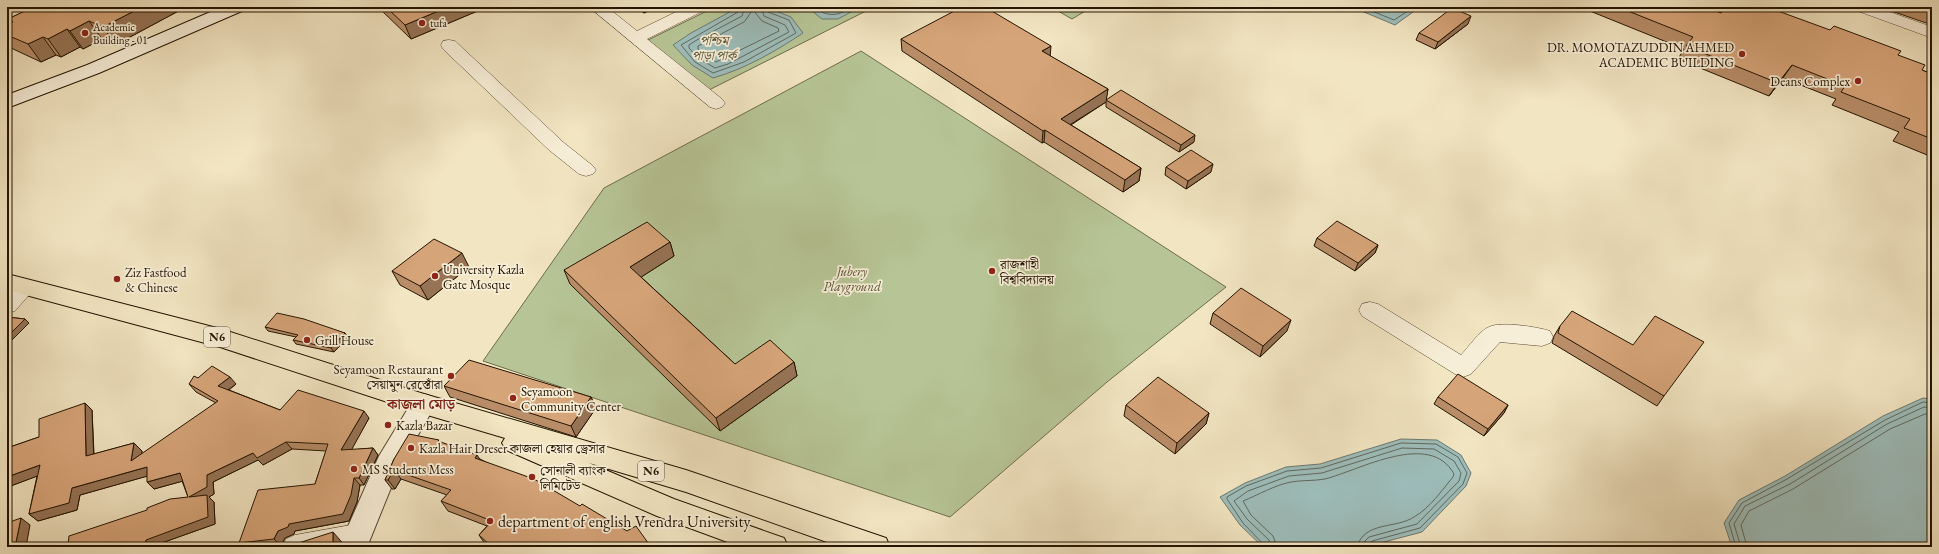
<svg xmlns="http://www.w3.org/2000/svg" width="1939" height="554" viewBox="0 0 1939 554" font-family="'EB Garamond','Noto Serif Bengali',serif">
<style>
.green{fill:#b7c596;stroke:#6e6c4b}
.water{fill:#9dbdba;stroke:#6d7970}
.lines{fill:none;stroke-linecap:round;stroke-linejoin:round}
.shore{stroke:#60685d;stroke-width:1}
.minor-casing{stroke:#584830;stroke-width:1}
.tertiary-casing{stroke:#584830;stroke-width:2}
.secondary-casing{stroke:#241400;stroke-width:2}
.trunk-casing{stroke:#241400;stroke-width:2}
.minor{fill:#f7eed7;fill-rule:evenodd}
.tertiary{fill:#f7eed7;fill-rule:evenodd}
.secondary{fill:#f7eed7;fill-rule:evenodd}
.trunk{fill:#f2e5c2;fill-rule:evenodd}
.wall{fill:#b88d68;stroke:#241400}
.shaded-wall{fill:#967355;stroke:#241400}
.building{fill:#d6a479;stroke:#241400}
.poi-dot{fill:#8f2418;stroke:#f7eed7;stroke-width:1.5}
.labels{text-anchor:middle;stroke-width:3.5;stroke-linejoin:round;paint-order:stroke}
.far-poi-label{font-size:11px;fill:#241400;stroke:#f7eed7;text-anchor:start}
.shield{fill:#f7eed7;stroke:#635540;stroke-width:1}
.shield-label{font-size:12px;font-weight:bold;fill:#241400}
.park-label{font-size:13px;font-style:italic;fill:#575234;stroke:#f7eed7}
.poi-label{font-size:13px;fill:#241400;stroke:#f7eed7;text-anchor:start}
.neighbourhood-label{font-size:14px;font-weight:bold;fill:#7a1f14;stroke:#f7eed7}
.near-poi-label{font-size:16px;fill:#241400;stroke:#f7eed7;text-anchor:start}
</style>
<rect width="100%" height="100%" fill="#f2e5c2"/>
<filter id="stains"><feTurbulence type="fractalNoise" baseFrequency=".005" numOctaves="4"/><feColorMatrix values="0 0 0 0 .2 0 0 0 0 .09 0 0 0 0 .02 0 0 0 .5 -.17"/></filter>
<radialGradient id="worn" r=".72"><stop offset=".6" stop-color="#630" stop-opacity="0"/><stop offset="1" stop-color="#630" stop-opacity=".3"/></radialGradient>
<path class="green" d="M 715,7 L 874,7 L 707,91 L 644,42 Z
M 1051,7 L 1092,7 L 1072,19 Z
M 861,51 L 1226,287 L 1107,382 L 950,517 L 483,361 L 604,188 Z"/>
<path class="water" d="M 766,7 L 791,17 L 803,33 C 776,51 745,69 713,78 L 692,65 L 673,45 L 691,33 L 737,8 Z
M 807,7 L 860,7 L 838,19 L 822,19 Z
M 1352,7 L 1420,7 L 1395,25 Z
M 1923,398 L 1932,399 L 1932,547 L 1732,547 L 1724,523 L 1739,500 L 1785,476 L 1883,416 Z
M 1401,439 L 1437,440 L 1461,455 L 1471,473 L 1466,486 L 1422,532 L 1365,547 L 1263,547 L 1240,525 L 1220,497 L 1245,483 L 1286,467 L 1320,464 Z"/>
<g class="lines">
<path class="shore" d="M 740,7 L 738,12 L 681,45 L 695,62 L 713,73 L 744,62 L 796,33 L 789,20 L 768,12 L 766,7
M 745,7 L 742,16 L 695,41 L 689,45 L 689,48 L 698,58 L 715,68 L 728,64 L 789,32 L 785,25 L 764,16 L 761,7
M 814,7 C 828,18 838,16 853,7
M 1362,7 L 1394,20 L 1414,7
M 753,10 L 762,21 L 778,28 L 779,31 L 716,62 L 698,49 L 698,46 L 744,22 Z
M 1266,547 L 1243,523 L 1227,499 L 1227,497 L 1246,486 L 1287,471 L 1321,468 L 1401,443 L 1436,444 L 1458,457 L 1467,473 L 1463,484 L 1420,528 L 1372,541 L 1368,547
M 1271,547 L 1269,540 L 1247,519 L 1234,501 L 1248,491 L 1289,476 L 1322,473 L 1402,448 L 1434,449 L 1454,461 L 1461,473 L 1459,481 L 1417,524 L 1369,537 L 1365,541 L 1363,547
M 1277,547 L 1273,536 L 1251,515 L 1243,501 C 1258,495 1275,485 1291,482 C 1302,480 1314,481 1325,479 C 1360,470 1430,430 1454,474 L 1453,477 C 1442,490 1430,508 1414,517 C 1396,529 1364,521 1357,547
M 1736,547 L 1729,523 L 1742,503 L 1787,479 L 1885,420 L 1923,402 L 1932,403
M 1741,547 L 1734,524 L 1745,506 L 1790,484 L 1887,424 L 1924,407 L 1932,408
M 1747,547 L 1741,525 L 1749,511 L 1793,489 L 1890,429 L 1925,414 L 1932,414"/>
<g class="minor-casing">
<path id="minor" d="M 589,7 L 607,7 L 637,31 L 686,7 L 707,7 L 705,10 L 647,39 L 722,99 L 725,103 L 722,107 L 716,109 L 710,107 Z
M 1853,7 L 1876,7 L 1932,27 L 1932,38 L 1855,10 Z
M 449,40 L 455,41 L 563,142 L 593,166 L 596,170 L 593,174 L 586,176 L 579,174 L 549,150 L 443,49 L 441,45 L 443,41 Z
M 24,280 L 31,282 L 35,288 L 15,311 L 7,313 L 7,292 L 17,282 Z
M 1370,302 L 1378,304 L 1461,355 C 1468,348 1480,330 1489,327 C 1500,321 1538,327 1550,331 L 1553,337 L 1550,343 L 1542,346 L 1500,342 L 1471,374 L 1463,377 L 1455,374 L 1362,316 L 1359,310 L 1362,304 Z
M 357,524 L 366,528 L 370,536 L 366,544 L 358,547 L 282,547 L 286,539 L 295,535 Z"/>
</g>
<g class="tertiary-casing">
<path id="tertiary" d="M 424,394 L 433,397 L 436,404 L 399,468 L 367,547 L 339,547 L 379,456 L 415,397 Z"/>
</g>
<g class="secondary-casing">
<path id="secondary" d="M 222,7 L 244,7 L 242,11 L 99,73 L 7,108 L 7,95 L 87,65 Z"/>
</g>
<g class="trunk-casing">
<path id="trunk" d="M 7,274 L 221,329 L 424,394 L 686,470 L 886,538 L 890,547 L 841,547 L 686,492 L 589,463 L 674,499 L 784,538 L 788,547 L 741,547 L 657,516 L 506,450 L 502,443 L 505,438 L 424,414 L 220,347 L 7,290 Z"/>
</g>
<use href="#minor" class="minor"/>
<use href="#tertiary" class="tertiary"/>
<use href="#secondary" class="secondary"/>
<use href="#trunk" class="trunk"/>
</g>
<path class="wall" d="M 19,7 L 186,7 L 115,45 L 102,39 L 83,49 L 80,47 L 61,57 L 56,55 L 41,62 L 11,48 L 7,43 L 7,25 L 11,23 L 8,19 L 23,12 Z
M 378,7 L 487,7 L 411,39 Z
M 636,7 L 656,7 L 644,13 Z
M 1580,7 L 1705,7 L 1721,13 L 1898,55 L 1922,70 L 1932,74 L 1932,157 L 1893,141 L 1899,132 L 1832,105 L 1836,99 L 1783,78 L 1769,96 L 1678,59 L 1684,49 Z
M 1880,7 L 1932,7 L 1932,25 Z
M 1468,24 L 1435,49 L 1416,40 L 1419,33 Z
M 901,39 L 1050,56 L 1108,89 L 1106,99 L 1194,142 L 1179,152 L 1106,107 L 1106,102 L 1071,125 L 1141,168 L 1139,181 L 1123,192 L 1044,142 L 1042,143 L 902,51 Z
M 1166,167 L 1211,172 L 1186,189 L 1165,175 Z
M 1317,238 L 1378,245 L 1375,253 L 1355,271 L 1314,246 Z
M 670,242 L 674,256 L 641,277 L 735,364 L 794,362 L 797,376 L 720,431 L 570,284 L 564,270 Z
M 469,267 L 428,300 L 400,285 L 392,271 Z
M 1213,313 L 1287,331 L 1260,357 L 1210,324 Z
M 7,317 L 25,319 L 29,323 L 12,340 L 7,339 Z
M 1560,326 L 1664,396 L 1657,406 L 1552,343 L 1554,336 Z
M 265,327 L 345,333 L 348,337 L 334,352 L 296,344 L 293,340 L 296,337 L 268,331 Z
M 198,378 L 236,384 L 229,390 L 280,410 L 369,418 L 351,450 L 373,448 L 378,455 L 364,485 L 360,485 L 357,502 L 349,521 L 295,531 L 294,534 L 285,538 L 281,546 L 271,547 L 243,547 L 239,543 L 315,484 L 326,451 L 292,449 L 263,465 L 258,460 L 213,482 L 214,494 L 209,497 L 214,502 L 215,524 L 153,546 L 153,547 L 62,547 L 188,497 L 182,481 L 154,489 L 147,476 L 80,495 L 77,510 L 38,521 L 29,514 L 37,476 L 8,487 L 7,486 L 7,448 L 39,437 L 92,410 L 94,454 L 134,443 L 142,451 L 141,455 L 216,403 L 196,392 L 189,384 Z
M 444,386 L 591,397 L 596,408 L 576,437 L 450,397 Z
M 1438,397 L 1508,405 L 1504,413 L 1484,436 L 1434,404 Z
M 1126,405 L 1209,413 L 1206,424 L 1175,454 L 1124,416 Z
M 440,442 L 480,459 L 651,547 L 488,547 L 485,544 L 479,535 L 487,526 L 448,511 L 441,501 L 447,495 L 401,479 L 395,489 L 392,489 L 385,480 L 394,459 Z"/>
<path class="shaded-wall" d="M 142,7 L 186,7 L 115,45 L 103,27 Z
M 448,7 L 487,7 L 411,39 L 405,25 Z
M 642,7 L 656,7 L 644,13 Z
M 1471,16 L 1468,24 L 1435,49 L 1438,42 Z
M 89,21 L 102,39 L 83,49 L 70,31 Z
M 67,29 L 80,47 L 61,57 L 48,39 Z
M 43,37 L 56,55 L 41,62 L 28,44 Z
M 1051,46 L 1050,58 L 1042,51 Z
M 1792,65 L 1783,78 L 1769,96 L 1778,83 Z
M 1108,89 L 1106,102 L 1060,131 L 1061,119 Z
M 1045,130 L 1044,142 L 1042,143 L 1043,131 Z
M 1195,135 L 1194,142 L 1179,152 L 1181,145 Z
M 1213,164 L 1211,172 L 1186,189 L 1188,181 Z
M 1141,168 L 1139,181 L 1123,192 L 1125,180 Z
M 670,242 L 674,256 L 635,281 L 630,267 Z
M 1378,245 L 1375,253 L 1355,271 L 1358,263 Z
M 462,253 L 469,267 L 428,300 L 420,286 Z
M 25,319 L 29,323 L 12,340 L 8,336 Z
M 1291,320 L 1287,331 L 1260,357 L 1263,346 Z
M 345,333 L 348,337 L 334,352 L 331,348 Z
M 794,362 L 797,376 L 720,431 L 716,418 Z
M 230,377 L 236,384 L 224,393 L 218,386 Z
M 591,397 L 596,408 L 576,437 L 571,426 Z
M 85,403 L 92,410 L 94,464 L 86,456 Z
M 1508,405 L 1504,413 L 1484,436 L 1488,429 Z
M 364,411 L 369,418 L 347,458 L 341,450 Z
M 1209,413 L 1206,424 L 1175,454 L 1177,443 Z
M 286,442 L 292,449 L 263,465 L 258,460 L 213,482 L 214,494 L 209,497 L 214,502 L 215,524 L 153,546 L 153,547 L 145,547 L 146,540 L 189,497 L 207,475 L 253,453 Z
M 134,443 L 142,451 L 139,468 L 131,461 Z
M 373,448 L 378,455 L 364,485 L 359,478 Z
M 477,455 L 483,464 L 475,458 Z
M 40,465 L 48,472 L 8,487 L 7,486 L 7,477 Z
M 147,467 L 155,474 L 80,495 L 77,510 L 38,521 L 29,514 L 72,488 Z
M 394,470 L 401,479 L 395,489 L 388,480 Z
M 180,473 L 187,480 L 154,489 L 147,482 Z
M 354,478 L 360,485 L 357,502 L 349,521 L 295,531 L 294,534 L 285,538 L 281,546 L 274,539 L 278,531 Z
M 21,518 L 30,525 L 26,547 L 15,547 Z
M 333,532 L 346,547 L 333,547 Z"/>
<path class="building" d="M 20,7 L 142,7 L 103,27 L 89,21 L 70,31 L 67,29 L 48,39 L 43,37 L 28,44 L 7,35 L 7,25 L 13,22 L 8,19 L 27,10 Z
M 386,7 L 448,7 L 405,25 Z
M 962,7 L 985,7 L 1051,46 L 1042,51 L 1108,89 L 1061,119 L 1141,168 L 1125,180 L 1045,130 L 1043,131 L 901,39 Z
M 1618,7 L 1705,7 L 1721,13 L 1727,7 L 1767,7 L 1830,30 L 1834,26 L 1901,51 L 1898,55 L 1925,65 L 1922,70 L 1932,74 L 1932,139 L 1904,128 L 1910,119 L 1841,92 L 1845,86 L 1792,65 L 1778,83 L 1686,46 L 1693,37 Z
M 1452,8 L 1471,16 L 1438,42 L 1419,33 Z
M 1121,90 L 1195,135 L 1181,145 L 1106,100 Z
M 1191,150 L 1213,164 L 1188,181 L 1166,167 Z
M 1337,221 L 1378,245 L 1358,263 L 1317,238 Z
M 647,222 L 670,242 L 630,267 L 735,364 L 770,340 L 794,362 L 716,418 L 564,270 Z
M 434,239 L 462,253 L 420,286 L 392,271 Z
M 1241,288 L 1291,320 L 1263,346 L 1213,313 Z
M 1572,311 L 1633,345 L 1655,316 L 1704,342 L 1664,396 L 1558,333 L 1560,326 Z
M 277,313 L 304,319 L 345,333 L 331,348 L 293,340 L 298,335 L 265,327 Z
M 7,317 L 25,319 L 8,336 L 7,336 Z
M 469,360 L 591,397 L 571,426 L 444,386 Z
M 212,366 L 230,377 L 218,386 L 280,410 L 298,390 L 364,411 L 341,450 L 373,448 L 359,478 L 354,478 L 351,495 L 343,514 L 289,524 L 288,527 L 278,531 L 274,539 L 239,543 L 258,490 L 315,484 L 328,444 L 286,442 L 257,458 L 253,453 L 207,475 L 207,487 L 189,497 L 207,495 L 208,517 L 146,540 L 145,547 L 62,547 L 68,545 L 69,536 L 147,510 L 147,508 L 170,499 L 188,497 L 180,473 L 147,482 L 147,467 L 72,488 L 69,503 L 29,514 L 40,465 L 7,477 L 7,448 L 39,437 L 39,419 L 85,403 L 86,456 L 134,443 L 131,461 L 218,401 L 189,384 L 194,376 L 198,378 Z
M 1458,374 L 1508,405 L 1488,429 L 1438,397 Z
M 1158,377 L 1209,413 L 1177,443 L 1126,405 Z
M 409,434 L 439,440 L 438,441 L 477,455 L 475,458 L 534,479 L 580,506 L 582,504 L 627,531 L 636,526 L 651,547 L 492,547 L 479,535 L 492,521 L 441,501 L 451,490 L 394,470 L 388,480 L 385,480 L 394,459 Z
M 21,518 L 15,547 L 7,547 L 7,523 Z
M 333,532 L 333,547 L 286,547 Z"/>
<g class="poi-dot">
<circle cx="422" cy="23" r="4"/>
<circle cx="85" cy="33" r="4"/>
<circle cx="1742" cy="54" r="4"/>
<circle cx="1858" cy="81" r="4"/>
<circle cx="992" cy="271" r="4"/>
<circle cx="435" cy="276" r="4"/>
<circle cx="117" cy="279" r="4"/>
<circle cx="307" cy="340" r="4"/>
<circle cx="451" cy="376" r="4"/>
<circle cx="513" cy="398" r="4"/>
<circle cx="388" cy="425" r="4"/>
<circle cx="411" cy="448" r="4"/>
<circle cx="354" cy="469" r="4"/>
<circle cx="532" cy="477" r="4"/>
<circle cx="490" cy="521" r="4"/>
</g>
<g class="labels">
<g class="far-poi-label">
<text x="430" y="27">tufa</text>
<text x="93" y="31">Academic<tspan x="93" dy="13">Building - 01</tspan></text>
</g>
<g class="shield">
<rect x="204" y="327" width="26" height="20" rx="3"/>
<rect x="638" y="461" width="26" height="20" rx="3"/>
</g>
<g class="shield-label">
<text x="217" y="341">N6</text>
<text x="651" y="475">N6</text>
</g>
<g class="park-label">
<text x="714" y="45">পশ্চিম<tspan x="714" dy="15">পাড়া পার্ক</tspan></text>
<text x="852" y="276">Jubery<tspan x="852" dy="15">Playground</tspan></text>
</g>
<g class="poi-label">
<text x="1734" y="52" text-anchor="end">DR. MOMOTAZUDDIN AHMED<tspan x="1734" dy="15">ACADEMIC BUILDING</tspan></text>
<text x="1850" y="86" text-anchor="end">Deans Complex</text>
<text x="1000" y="269">রাজশাহী<tspan x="1000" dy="15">বিশ্ববিদ্যালয়</tspan></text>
<text x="443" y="274">University Kazla<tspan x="443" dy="15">Gate Mosque</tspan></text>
<text x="125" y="277">Ziz Fastfood<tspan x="125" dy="15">&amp; Chinese</tspan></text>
<text x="315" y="345">Grill House</text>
<text x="443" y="374" text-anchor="end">Seyamoon Restaurant<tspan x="443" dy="15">সেয়ামুন রেস্তোঁরা</tspan></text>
<text x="521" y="396">Seyamoon<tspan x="521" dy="15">Community Center</tspan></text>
<text x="396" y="430">Kazla Bazar</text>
<text x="419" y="453">Kazla Hair Dreser কাজলা হেয়ার ড্রেসার</text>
<text x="362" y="474">MS Students Mess</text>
<text x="540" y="475">সোনালী ব্যাংক<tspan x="540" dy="15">লিমিটেড</tspan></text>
</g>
<g class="neighbourhood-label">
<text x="421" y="409">কাজলা মোড়</text>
</g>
<g class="near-poi-label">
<text x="498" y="527">department of english Vrendra University</text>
</g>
</g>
<rect width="1939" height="554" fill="none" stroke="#f2e5c2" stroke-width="24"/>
<rect x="8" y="8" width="1923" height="538" fill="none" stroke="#241400" stroke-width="2"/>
<rect x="12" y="12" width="1915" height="530" fill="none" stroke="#241400"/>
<rect width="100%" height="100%" filter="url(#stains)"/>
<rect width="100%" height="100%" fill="url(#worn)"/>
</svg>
